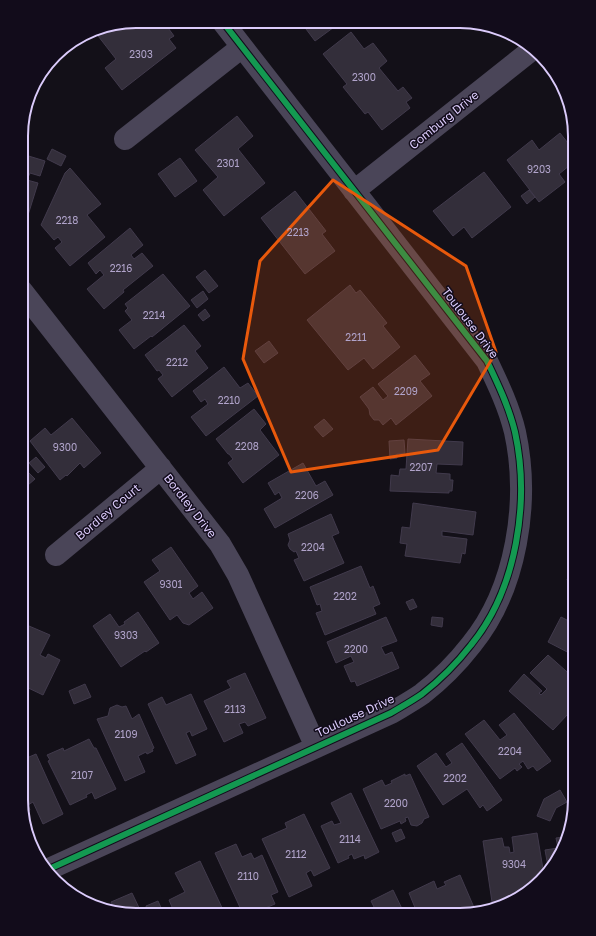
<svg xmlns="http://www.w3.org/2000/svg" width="596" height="936" font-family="'Golos Text',sans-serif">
<rect width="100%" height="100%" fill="#131018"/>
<!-- building -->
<path fill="#332e3a" stroke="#413a4c" d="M136,21H163L174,36L169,39L176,48L122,90L105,68L116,59L95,32L99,28Z
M300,21L341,22L315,41Z
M351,32L364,49L373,43L387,61L379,68L398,91L403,87L412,98L406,102L410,108L382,130L368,112L365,114L343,87L347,84L323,54Z
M237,116L253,136L238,149L265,183L224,216L203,190L218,177L195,150Z
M560,133L575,152V161L559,174L565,182L539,202L507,160L532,140L539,150Z
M52,149L66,156L61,166L47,159Z
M22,154L45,161L40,176L30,173L27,180L38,183L24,228L22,227Z
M180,158L197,181L175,197L158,174Z
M70,168L101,204L87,215L105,237L70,266L55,248L62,242L58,237L54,240L41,225L65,173Z
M484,172L511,207L472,238L464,227L453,236L433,211Z
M529,190L535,197L527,204L521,196Z
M295,191L326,231L322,234L335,251L305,274L261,218Z
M130,228L143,245L131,255L134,259L142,253L153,266L123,290L124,292L104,309L87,289L104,275L100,270L96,274L88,263Z
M205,270L218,286L209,293L196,277Z
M163,274L190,306L152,337L151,336L134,349L119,330L132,320L125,311L128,308L125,304Z
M350,285L356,293L360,290L387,323L383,326L400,347L373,369L364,358L348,370L307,320Z
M203,291L208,299L197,308L191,300Z
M205,309L210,316L203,321L198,315Z
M184,325L201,346L195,351L208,368L172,397L158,379L163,375L159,370L157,371L145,355Z
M269,341L278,353L264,363L255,351Z
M415,355L430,374L420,381L432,396L396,425L391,418L383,425L379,420H374L370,415L369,409L360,397L373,387L383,400L388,396L378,384Z
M224,367L240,388L248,383L258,396L206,436L191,417L208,404L205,399L201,402L193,391Z
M254,409L266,424L260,430L279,455L243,483L228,463L233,459L229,454H228L216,439Z
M72,418L101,453L84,468L80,463L67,476L66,475L60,480L30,441L45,428L51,435Z
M324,419L333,429L323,437L314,427Z
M408,439L463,442L462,465L437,464L436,473L450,474V480H453L452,491H449V493L390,491L391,475L399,476L400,469H406Z
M404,440L405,453L397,454V458L390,459L389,441Z
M36,457L45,467L38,473L29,463Z
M303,463L316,486L325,481L333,495L275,528L264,509L282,498L279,492L275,495L268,483Z
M21,465L35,479L21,491Z
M413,503L476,512L473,535L442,531V536L467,539L465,554L462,553L460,563L405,556L407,544L400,543L402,527L410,528Z
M331,514L339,533L332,536L344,563L304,581L294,560L299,558L296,551L294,552L290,549L288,545L290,540L288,534Z
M171,547L198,586L189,593L193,599L202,592L213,608L189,625L183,623L177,615L170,620L144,582L160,571L152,560Z
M574,558H575V582L567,580Z
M361,566L370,588L373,586L380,604L373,607L376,614L325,635L316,613L322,611L320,604L317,605L310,587Z
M413,599L417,607L410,610L406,602Z
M138,612L159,643L146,652L145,651L121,667L93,626L110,614L119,627L125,624L124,622Z
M386,617L397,641L381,647L385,655L392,652L399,668L357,686L355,681L351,682L344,666L354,662L351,656L336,663L327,642Z
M432,617L443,618L442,627L431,625Z
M561,617L575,624V656L548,642Z
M29,626L50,635L40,655L46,658L48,654L60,660L43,695L22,685L21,687V643Z
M548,655L575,679V713L573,712L570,715L568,714L553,730L509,691L524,674L542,691L539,693L541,695L547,689L530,673Z
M245,673L266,718L248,726L245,722L239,724L243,733L224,742L204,701L231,688L227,681Z
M85,684L91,697L74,704L69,691Z
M191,694L207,729L192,736L190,731L186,733L196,755L176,764L148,704L162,697L166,705Z
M117,705L122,707L126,706L132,719L139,714L154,748L152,749L153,751L147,754L146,752L138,756L145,772L125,781L97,719L108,716L110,708Z
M514,713L551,761L537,771L533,766L528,769L523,761L519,764L522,767L517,771L515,768L500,779L465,734L484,720L500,740L507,735L499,725Z
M89,739L94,748H96L116,789L95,799L92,792L86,795L87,797L70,805L48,761L50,760L47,755L63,748L64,751Z
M462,743L502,800L487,811L483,805L480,808L467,789L443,805L417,766L436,753L446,767L452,763L446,754Z
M36,754L63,814L43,824L33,802L28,805L30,810L24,813L21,800V772L26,770L22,760Z
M405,774V776L410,774L429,817L424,819L422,823L417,826L411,825L408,817L405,818L406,821L401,824L400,821L381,829L363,789L382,780L385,786L392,783L391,781Z
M560,790L567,802L556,808L550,821L537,816L544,799Z
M351,793L379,852L365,859L364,855L354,859L352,854L348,856L349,858L338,863L321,826L332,821L334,825L341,823L331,803Z
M304,814L330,868L314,876L311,870L306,873L312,886L289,897L262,839L287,828L285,823Z
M401,829L405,838L396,842L392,833Z
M537,833L544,875L513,899L492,902L483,841L502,838L504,847H509L510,853L514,852L512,837Z
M564,837L551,870L549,872L545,850L558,848L556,838Z
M236,844L242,857L251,853L254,859L262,855L278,892L271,895L275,904L251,914H243L215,853Z
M200,861L225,914H175L169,900L185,892L175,873Z
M460,875L476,912L460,915H418L409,893L434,881L437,889L446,885L444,882Z
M393,890L405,915H373L377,913L371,901Z
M132,893L142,914L147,911L146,906L158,901L164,914H121L116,912L111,902Z"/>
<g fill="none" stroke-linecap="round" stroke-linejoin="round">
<!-- street -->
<path stroke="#4a4558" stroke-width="22" d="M125,139L242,47
M354,191L533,49
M22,291L220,544L238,575L316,747
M56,555L161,468
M49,869L391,713C401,707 412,701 422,694C440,680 457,663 471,645C517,589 530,501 515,432C509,407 498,384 487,361L222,21"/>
<defs>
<path id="cycleway" d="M49,869L391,713C401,707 412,701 422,694C440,680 457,663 471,645C517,589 530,501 515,432C509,407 498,384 487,361L222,21"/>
</defs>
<!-- cycleway casing -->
<use href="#cycleway" stroke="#120c1b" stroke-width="8"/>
<!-- cycleway -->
<use href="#cycleway" stroke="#139951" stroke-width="6"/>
</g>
<!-- marked area -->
<path fill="#e8590c" fill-opacity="0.2" stroke="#e8590c" stroke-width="3" stroke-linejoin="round" d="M333,180L466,266L496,352L438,450L291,472L243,359L260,261Z"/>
<g text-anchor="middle" stroke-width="3" stroke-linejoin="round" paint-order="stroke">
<!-- number labels -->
<g font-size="10" fill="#b1a4cb">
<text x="141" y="58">2303</text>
<text x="364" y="81">2300</text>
<text x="228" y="167">2301</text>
<text x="539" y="173">9203</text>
<text x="67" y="224">2218</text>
<text x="298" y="236">2213</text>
<text x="121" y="272">2216</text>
<text x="154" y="319">2214</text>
<text x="356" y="341">2211</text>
<text x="177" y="366">2212</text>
<text x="406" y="395">2209</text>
<text x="229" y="404">2210</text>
<text x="247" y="450">2208</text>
<text x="65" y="451">9300</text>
<text x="421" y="471">2207</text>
<text x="307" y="499">2206</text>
<text x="313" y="551">2204</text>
<text x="171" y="588">9301</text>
<text x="345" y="600">2202</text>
<text x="126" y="639">9303</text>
<text x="356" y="653">2200</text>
<text x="235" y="713">2113</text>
<text x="126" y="738">2109</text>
<text x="510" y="755">2204</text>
<text x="82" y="779">2107</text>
<text x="455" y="782">2202</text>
<text x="396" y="807">2200</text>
<text x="350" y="843">2114</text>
<text x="296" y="858">2112</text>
<text x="514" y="868">9304</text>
<text x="248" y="880">2110</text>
</g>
<!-- street labels -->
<g font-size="12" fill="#dbcbfb" stroke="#120c1b">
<text transform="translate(444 120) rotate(-39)" y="4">Comburg Drive</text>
<text transform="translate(470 323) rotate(53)" y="4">Toulouse Drive</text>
<text transform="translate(190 506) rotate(52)" y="4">Bordley Drive</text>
<text transform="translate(108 512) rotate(-40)" y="4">Bordley Court</text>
<text transform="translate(355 716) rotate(-25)" y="4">Toulouse Drive</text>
</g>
</g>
<!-- crop -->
<path d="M0 0H596V936H0ZM136 28H460A108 108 0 0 1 568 136V800A108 108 0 0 1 460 908H136A108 108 0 0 1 28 800V136A108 108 0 0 1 136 28Z" fill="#120c1b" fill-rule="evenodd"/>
<path fill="none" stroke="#dbcbfb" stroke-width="2" d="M136 28H460A108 108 0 0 1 568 136V800A108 108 0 0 1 460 908H136A108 108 0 0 1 28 800V136A108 108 0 0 1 136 28Z"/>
</svg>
